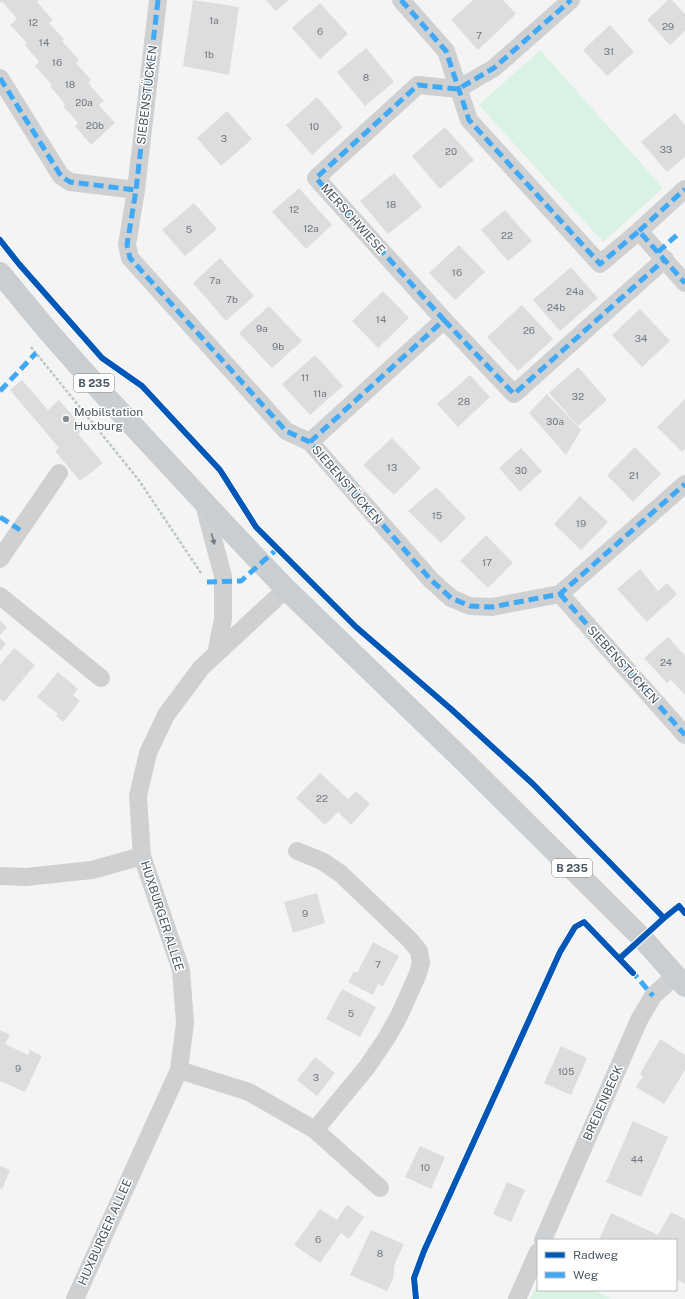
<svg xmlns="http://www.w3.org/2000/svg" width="685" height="1299" font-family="'Public Sans',sans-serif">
<rect width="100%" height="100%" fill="#f4f4f4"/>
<!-- green -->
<path fill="#d9f2e3" d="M540,50L663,188L603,242L479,105Z
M538,1283V1290H594L610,1299H530Z"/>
<!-- building -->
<path fill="#ddddde" d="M0,0H39L37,2L53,20L49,23L64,39L62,41L79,60L76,63L91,80L88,83L104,101L99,105L115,123L91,145L75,126L78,123L63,106L65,104L50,86L52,85L35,66L39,62L25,45L27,43L10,25L17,19L2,1L0,3Z
M193,0L239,7L229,75L183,66Z
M266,0H289L276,11Z
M473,0H503L516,14L478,50L451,20Z
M668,0H672L685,14V31L670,45L647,20Z
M320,3L348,34L320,59L292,28Z
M610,25L634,52L607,76L583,50Z
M366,48L394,82L365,106L337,72Z
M317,97L343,127L312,155L286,125Z
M227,111L252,139L221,166L197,138Z
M675,113L685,125V157L667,172L641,142Z
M445,127L474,160L440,189L412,156Z
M394,173L422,207L388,234L360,201Z
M299,188L332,225L306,249L272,212Z
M194,203L217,229L185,256L162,230Z
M505,210L532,241L508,261L481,230Z
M459,245L485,272L455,300L429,273Z
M220,258L254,296L226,321L193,283Z
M571,267L598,298L560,331L533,300Z
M383,291L409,318L378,348L352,321Z
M522,305L553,339L518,371L487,337Z
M269,306L302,341L272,368L239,333Z
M640,309L670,341L642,367L612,335Z
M315,355L343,386L310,415L282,384Z
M578,367L607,400L578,426L549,393Z
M470,375L490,397L458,427L437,404Z
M22,380L48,410L59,400L84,429L78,434L103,463L80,481L55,451L59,448L10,390Z
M547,394L581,430L566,455L529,413Z
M685,399V449L682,452L657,427Z
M392,438L421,468L394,495L363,465Z
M635,447L661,474L633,502L607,475Z
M521,448L542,471L520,492L499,468Z
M436,487L466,518L441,543L408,511Z
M580,496L608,522L581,550L554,524Z
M486,535L513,563L488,588L460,561Z
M640,569L658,591L667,583L677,594L647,622L617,589Z
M0,621L7,627L0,635Z
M668,637L685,656V695L671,680L679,672L667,683L644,658Z
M0,638L6,644L0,651Z
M14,648L35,665L4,702L0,699V665Z
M58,672L78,689L73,695L80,701L63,722L56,716L58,714L37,697Z
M320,773L348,799L356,791L370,804L351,825L338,812L325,825L296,798Z
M317,893L325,923L293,933L284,902Z
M373,942L399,956L383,986L378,984L373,995L348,982L354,971L357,973Z
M342,989L376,1007L360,1037L326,1019Z
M0,1030L10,1035L5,1044L28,1055L30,1050L42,1056L25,1092L0,1081Z
M660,1039L685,1055V1070L664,1104L636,1087L643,1076L640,1074Z
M561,1046L587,1058L571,1095L544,1083Z
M315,1057L335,1073L317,1096L297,1080Z
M633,1121L668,1137L641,1197L606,1182Z
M420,1146L445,1157L431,1189L405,1177Z
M0,1166L10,1170L2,1189L0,1188Z
M507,1182L525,1190L511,1222L493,1214Z
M347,1205L364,1217L349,1239L341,1233L320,1263L294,1245L320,1209L337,1220Z
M671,1212L685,1219V1284L676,1279V1240H599L611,1213L658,1235Z
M371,1230L404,1244L395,1263L393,1279L387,1291L350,1275Z"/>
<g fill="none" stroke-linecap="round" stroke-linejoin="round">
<!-- path -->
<path stroke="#bcc7c4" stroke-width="2.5" stroke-dasharray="3 2" stroke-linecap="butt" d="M31,347L138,479L201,573"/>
<!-- minor -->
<path stroke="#ced0d2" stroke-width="18" d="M158,0L136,190L127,245L130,258L286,431L310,442L431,580L451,598L470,606L492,607L560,594L685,484
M401,0L446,51L469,120L600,264L639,231L685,283
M0,78L61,176L70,182L136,190
M639,231L685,189
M444,320L514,394L665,259
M310,442L444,320L316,178L418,85L458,89L494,68L571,0
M203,501L223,576V619L216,654
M0,559L59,473
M560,594L685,735
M0,596L101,678
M297,851L322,861L341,874L409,939L419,951L421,963L417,976L399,1016L386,1039L367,1067L315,1130
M0,876L26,877L92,870L142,856
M179,1070L249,1092L315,1130L380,1188
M543,1240L639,1020L653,996L676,975
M75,1299L179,1070L185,1023L181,970L142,856L138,796L148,753L166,715L201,668L286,589
M517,1299L538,1252"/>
<!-- primary -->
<path stroke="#caced1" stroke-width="22" d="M0,273L48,331L109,400L228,528L286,589L467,764L642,938L685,986"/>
<!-- quiet -->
<path stroke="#3fa9f5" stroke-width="5" stroke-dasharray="10 5" stroke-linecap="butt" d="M158,0L136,190L127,245L130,258L286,431L310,442L431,580L451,598L470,606L492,607L560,594L685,484
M401,0L446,51L469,120L600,264L639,231L685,283
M0,78L61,176L70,182L136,190
M639,231L685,189
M658,252L678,234
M444,320L514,394L665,259
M0,391L36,353
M310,442L444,320L316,178L418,85L458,89L494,68L571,0
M0,517L20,530
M207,582L241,581L277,549
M560,594L685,735
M631,970L653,996"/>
<defs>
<path id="cycleway" d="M0,240L19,264L102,358L142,386L220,470L256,527L356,627L451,709L533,784L664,918
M620,958L664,918L679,906L685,913
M416,1299L414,1278L424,1251L560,952L575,927L584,922L633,973"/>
</defs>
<!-- cycleway casing -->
<use href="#cycleway" stroke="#fff" stroke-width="8"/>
<!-- cycleway -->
<use href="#cycleway" stroke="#0057b8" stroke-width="6"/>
</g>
<!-- one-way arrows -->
<defs><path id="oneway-solid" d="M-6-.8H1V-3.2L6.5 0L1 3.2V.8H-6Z"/></defs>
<use fill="#727b83" href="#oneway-solid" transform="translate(213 539) rotate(75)"/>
<!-- markers -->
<circle fill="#868d94" stroke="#fff" stroke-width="1.5" cx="66" cy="419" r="4"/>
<g text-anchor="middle" stroke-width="3" stroke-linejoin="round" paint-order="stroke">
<!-- number labels -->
<g font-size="10" fill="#707881">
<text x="214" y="24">1a</text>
<text x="33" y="26">12</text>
<text x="668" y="30">29</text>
<text x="320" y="35">6</text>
<text x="479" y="39">7</text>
<text x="44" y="46">14</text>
<text x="609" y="55">31</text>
<text x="209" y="58">1b</text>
<text x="57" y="66">16</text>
<text x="366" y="81">8</text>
<text x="70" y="88">18</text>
<text x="84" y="106">20a</text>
<text x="95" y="129">20b</text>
<text x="314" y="130">10</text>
<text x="224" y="142">3</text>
<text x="666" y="153">33</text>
<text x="451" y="155">20</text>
<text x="391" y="208">18</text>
<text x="294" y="213">12</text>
<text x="311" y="232">12a</text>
<text x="189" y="233">5</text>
<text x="507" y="239">22</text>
<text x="457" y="276">16</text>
<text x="215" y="284">7a</text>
<text x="575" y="295">24a</text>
<text x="232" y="303">7b</text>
<text x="556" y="311">24b</text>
<text x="381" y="323">14</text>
<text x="262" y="332">9a</text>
<text x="529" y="334">26</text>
<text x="641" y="342">34</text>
<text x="278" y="350">9b</text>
<text x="305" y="381">11</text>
<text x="320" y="397">11a</text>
<text x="578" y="400">32</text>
<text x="464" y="405">28</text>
<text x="555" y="425">30a</text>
<text x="392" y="471">13</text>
<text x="521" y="474">30</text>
<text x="634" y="479">21</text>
<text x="437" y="519">15</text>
<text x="581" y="527">19</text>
<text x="487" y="566">17</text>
<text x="666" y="666">24</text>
<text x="322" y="802">22</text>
<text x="305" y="917">9</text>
<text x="378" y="968">7</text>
<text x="351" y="1017">5</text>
<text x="18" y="1072">9</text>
<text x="566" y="1075">105</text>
<text x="316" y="1081">3</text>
<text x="637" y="1163">44</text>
<text x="425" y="1171">10</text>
<text x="318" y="1243">6</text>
<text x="380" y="1257">8</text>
</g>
<!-- shield labels -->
<g fill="#fff" stroke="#808990" stroke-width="1">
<rect x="74" y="374" width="40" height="18" rx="3"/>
<rect x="552" y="859" width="40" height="18" rx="3"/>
</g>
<g font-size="11" font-weight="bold" fill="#4a5661">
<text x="94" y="387">B 235</text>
<text x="572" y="872">B 235</text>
</g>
<!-- street labels -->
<g font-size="12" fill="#4a5661" stroke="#fff">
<text transform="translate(147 95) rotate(-83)" y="4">SIEBENSTÜCKEN</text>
<text transform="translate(353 219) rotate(48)" y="4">MERSCHWIESE</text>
<text transform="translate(347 485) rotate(49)" y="4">SIEBENSTÜCKEN</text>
<text transform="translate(623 665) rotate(48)" y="4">SIEBENSTÜCKEN</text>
<text transform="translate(162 916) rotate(72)" y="4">HUXBURGER ALLEE</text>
<text transform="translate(603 1103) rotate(-66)" y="4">BREDENBECK</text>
<text transform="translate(105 1232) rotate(-66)" y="4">HUXBURGER ALLEE</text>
</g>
<!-- poi labels -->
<g font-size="12" fill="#4a5661" stroke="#fff" text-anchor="start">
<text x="74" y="416">Mobilstation<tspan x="74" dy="14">Huxburg</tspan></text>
</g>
</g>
<!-- legend -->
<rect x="537" y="1239" width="140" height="52" fill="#ffffff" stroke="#b7bbc0"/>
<rect x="545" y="1252" width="20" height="6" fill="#0057b8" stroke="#b7bbc0"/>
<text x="573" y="1259" font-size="12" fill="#4a5661">Radweg</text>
<rect x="545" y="1272" width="20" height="6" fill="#3fa9f5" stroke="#b7bbc0"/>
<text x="573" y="1279" font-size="12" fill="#4a5661">Weg</text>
</svg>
